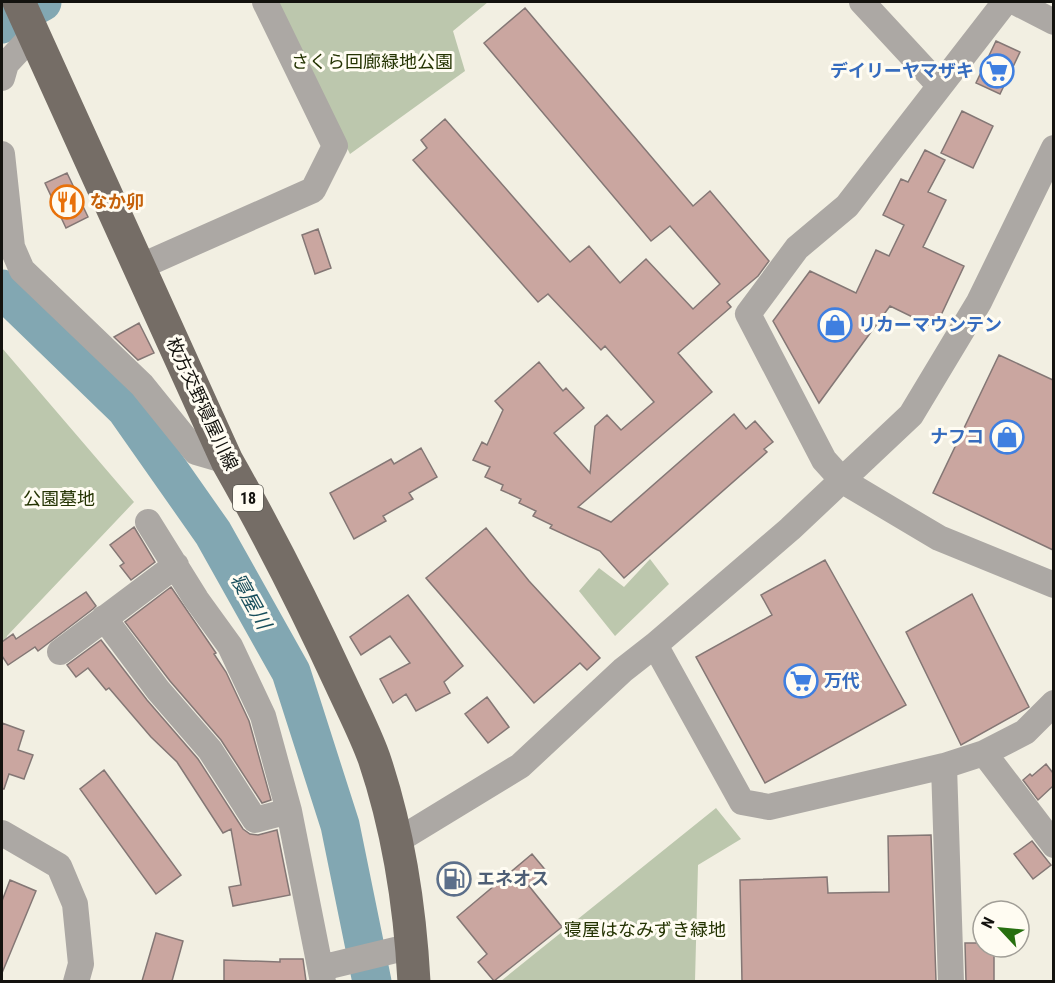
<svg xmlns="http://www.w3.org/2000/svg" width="1055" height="983" font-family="'Roboto Condensed','Noto Sans JP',sans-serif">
<rect width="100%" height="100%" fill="#f2efe2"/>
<!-- green -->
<path fill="#bcc7ad" d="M275,2H488L453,31L465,71L350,154Z
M2,348L134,502L7,636L2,659Z
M650,559L669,584L615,636L579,591L599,568L624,587Z
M716,808L741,839L698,865L695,981H501Z"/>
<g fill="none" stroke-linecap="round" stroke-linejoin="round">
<!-- river -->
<path stroke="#82a7b2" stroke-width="39" d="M2,24L42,2
M2,289L126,409L213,533L291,672L340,825L372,982"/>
</g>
<!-- building -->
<path fill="#caa6a0" stroke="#847775" stroke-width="1.5" d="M525,8L693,206L710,191L769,261L758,276L727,302L731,307L678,353L712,392L578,507L611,522L734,414L746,429L755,421L773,442L764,449L767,452L624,578L600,551L550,528L552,525L533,516L536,511L519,503L521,499L501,490L503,485L485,477L490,467L473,460L482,442L487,445L503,410L495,401L539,362L563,391L566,388L584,408L554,433L590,473L595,426L607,415L621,430L654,402L605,346L601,350L548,294L538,302L413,160L427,148L421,140L445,119L570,262L589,246L620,283L646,259L693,309L720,284L670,226L651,241L484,43Z
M996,41L1020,52L1000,94L976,83Z
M962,111L993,126L973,168L941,153Z
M925,150L945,160L928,192L946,200L923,247L964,266L935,328L890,306L819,403L773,321L810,271L856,293L876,250L889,256L904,225L883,215L901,179L908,182Z
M67,173L88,217L66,228L45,183Z
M318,229L331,268L315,274L302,235Z
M139,323L154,353L138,360L114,337Z
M999,355L1053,380V550L933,493Z
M421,448L437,477L409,493L413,499L383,516L386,521L354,539L330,493L391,459L394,464Z
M134,527L155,562L131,580L120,566L124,563L110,545Z
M486,528L529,581L600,658L587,670L580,663L534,703L426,578Z
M825,560L906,705L765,783L696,657L772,615L761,595Z
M171,587L216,653L214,654L226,672L249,721L271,800L262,803L221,740L170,681L125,622Z
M86,592L96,606L93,609L38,651L35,647L8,665L2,656V642L13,634L16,639Z
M972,594L1029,707L961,745L906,632Z
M408,595L463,666L444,682L450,693L416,711L406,694L393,703L380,679L410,663L390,636L361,655L350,637Z
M101,640L147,700L198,759L243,829L250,834L258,835L277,830L290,895L233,906L229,887L241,885L231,829L223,833L177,762L151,737L109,688L106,690L88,668L76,677L67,665Z
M487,697L509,727L488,743L465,714Z
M2,723L24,731L18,750L33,755L24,779L9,774L4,789H2Z
M1046,764L1053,773V786L1038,800L1023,780L1030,774L1032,776Z
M104,770L181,875L156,894L80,789Z
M931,835L936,981H742L740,880L827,877L828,893L889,892L888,836Z
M1032,841L1051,865L1033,879L1014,854Z
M532,854L547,872L529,886L562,927L494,981L478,962L487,954L457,917Z
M10,880L36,891L2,973V901Z
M156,933L183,941L172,981H142Z
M965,943H983V947H994V981H966Z
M280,959H303L306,981H224V960L280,962Z"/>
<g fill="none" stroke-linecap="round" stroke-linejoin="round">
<!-- minor -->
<path stroke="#aca8a4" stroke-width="26" d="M862,2L939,85
M1005,2L847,206L797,248L748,314L824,460L843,481L939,538L1054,585
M1015,2L1054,22
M2,78L6,64L34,34
M2,154L12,247L22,270L142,385L196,452L227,461
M137,268L313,190L335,146L265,2
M148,522L196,599L230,646L263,716L289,811L323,982
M104,618L158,690L210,750L255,820L289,811
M655,645L742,802L769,807L944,766L984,753L1025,732L1054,703
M60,652L176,565
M984,753L1054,845
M944,766L951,982
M2,833L59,866L75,904L81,964L76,982
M397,841L520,766L623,670L655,645L790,529L911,415L979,302L1054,148
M321,968L412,946"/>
<!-- major -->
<path stroke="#756d66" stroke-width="33" d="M19,2L227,461C268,533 306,608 341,684C352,708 365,733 374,758C398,829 410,907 414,982"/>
</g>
<!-- icons -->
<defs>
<symbol id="supermarket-ring" viewBox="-11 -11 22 22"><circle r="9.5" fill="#fffcf2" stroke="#3f7fe0" stroke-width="1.5"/><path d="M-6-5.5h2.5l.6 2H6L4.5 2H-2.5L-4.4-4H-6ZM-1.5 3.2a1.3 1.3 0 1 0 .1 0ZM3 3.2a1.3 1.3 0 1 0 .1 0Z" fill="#3f7fe0"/></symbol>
<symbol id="restaurant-ring" viewBox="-11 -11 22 22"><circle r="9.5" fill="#fffcf2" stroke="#e8710a" stroke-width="1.5"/><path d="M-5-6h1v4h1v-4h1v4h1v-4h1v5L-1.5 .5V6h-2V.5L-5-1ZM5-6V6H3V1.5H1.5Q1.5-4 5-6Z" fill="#e8710a"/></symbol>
<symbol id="shop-ring" viewBox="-11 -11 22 22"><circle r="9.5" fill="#fffcf2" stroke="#3f7fe0" stroke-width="1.5"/><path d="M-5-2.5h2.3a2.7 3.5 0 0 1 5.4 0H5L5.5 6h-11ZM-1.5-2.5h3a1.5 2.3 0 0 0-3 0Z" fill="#3f7fe0"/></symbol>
<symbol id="fuel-ring" viewBox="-11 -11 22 22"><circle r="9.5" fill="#fffcf2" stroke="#5c6f8a" stroke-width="1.5"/><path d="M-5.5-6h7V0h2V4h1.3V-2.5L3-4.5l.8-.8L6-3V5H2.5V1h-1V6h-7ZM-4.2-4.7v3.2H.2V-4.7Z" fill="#5c6f8a"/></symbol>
</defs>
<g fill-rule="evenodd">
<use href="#supermarket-ring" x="978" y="52" width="38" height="38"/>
<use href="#restaurant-ring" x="48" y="183" width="38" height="38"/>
<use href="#shop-ring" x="816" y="306" width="38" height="38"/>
<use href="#shop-ring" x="988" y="418" width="38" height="38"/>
<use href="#supermarket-ring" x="782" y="662" width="38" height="38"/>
<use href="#fuel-ring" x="435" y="860" width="38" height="38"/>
</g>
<g text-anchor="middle" stroke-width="6" stroke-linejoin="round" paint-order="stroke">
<!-- shield labels -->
<rect fill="#fffcf2" stroke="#5a5852" stroke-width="1.5" x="233" y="485" width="30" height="26" rx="4.5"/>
<g font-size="16" font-weight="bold" fill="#13120e">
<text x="248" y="504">18</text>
</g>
<!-- park labels -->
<g font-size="18" fill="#243302" stroke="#fffcf2">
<text x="372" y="68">さくら回廊緑地公園</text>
<text x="59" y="505">公園墓地</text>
<text x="645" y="936">寝屋はなみずき緑地</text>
</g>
<!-- shop labels -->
<g font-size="18" font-weight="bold" fill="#366cbe" stroke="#fffcf2" text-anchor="end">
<text x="974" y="77">デイリーヤマザキ</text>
<text x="858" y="331" text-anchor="start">リカーマウンテン</text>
<text x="984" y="443">ナフコ</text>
<text x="824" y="687" text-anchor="start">万代</text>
</g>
<!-- food labels -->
<g font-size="18" font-weight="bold" fill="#c56008" stroke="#fffcf2" text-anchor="start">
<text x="90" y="208">なか卯</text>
</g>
<!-- street labels -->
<g font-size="18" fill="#13120e" stroke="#fffcf2">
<text transform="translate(202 404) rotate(65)" y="6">枚方交野寝屋川線</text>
</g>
<!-- service labels -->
<g font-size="18" font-weight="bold" fill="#4e5e75" stroke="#fffcf2" text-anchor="start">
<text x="477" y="885">エネオス</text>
</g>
<!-- water labels -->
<g font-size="20" font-style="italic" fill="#194f5c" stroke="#fffcf2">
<text transform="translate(251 601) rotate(61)" y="7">寝屋川</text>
</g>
</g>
<!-- border -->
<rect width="1055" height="983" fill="none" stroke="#13120e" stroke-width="6"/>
<!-- north arrow -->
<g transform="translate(1001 929) rotate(296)"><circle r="28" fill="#fffcf2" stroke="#a19e97" stroke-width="1.5"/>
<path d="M0-4.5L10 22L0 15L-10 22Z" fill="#276f0f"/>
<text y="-9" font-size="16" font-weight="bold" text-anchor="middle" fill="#13120e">N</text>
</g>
</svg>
